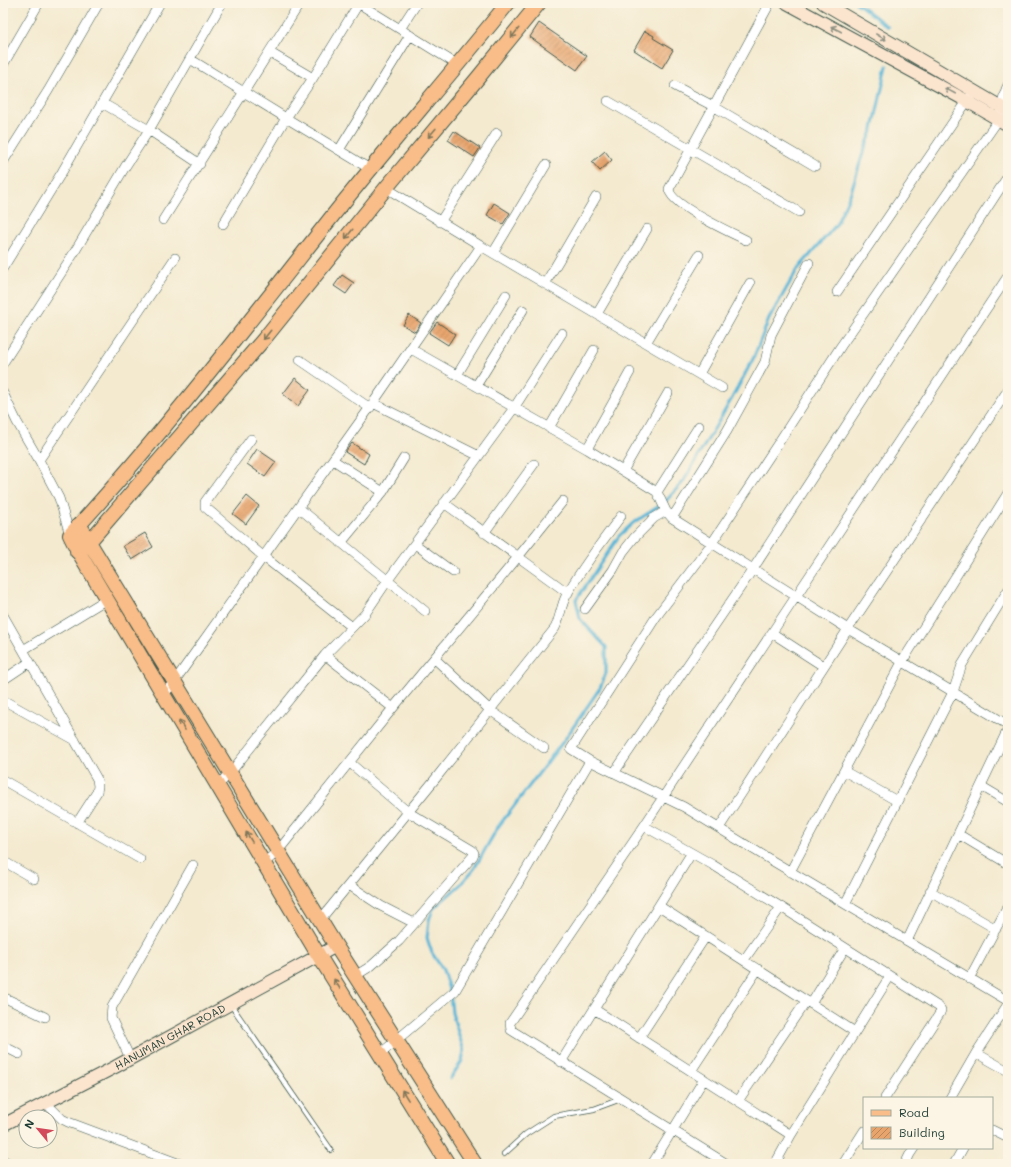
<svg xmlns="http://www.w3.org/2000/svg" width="1011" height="1167" font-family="Mali,sans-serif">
<defs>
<pattern id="building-hatch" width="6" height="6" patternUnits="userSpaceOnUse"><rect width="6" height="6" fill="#e8a46d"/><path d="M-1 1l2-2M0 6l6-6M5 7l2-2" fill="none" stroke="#bb875a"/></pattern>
</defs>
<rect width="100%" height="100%" fill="#fcf5e5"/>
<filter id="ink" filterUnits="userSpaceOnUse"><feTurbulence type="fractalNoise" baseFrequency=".025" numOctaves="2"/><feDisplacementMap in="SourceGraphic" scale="8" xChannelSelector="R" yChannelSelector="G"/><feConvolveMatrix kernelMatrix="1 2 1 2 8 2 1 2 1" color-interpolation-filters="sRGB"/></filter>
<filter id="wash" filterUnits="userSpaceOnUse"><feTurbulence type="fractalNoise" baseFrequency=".012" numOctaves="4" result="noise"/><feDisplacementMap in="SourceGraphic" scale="16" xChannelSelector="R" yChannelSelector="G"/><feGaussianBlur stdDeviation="0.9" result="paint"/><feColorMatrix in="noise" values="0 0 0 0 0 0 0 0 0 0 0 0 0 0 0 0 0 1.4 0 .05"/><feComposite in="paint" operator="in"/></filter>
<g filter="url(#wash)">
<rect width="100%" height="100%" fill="#f4ead0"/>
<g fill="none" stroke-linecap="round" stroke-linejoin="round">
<!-- stream -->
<path stroke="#59b5d7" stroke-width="3" d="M856,3L861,6L888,27
M450,1079L462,1061L464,1051L452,1013L450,993L443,970L432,953L427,938L429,920L433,909L460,885L474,869L498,827L565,739L600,688L606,673V647L580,619L576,600L619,536L633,523L664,503L683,482L731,400L753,359L769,319L797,270L836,225L851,192L863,153L873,129L887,66"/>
</g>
<g id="blocks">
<!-- building -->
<path fill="url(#building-hatch)" d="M539,23L587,56L577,70L530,37Z
M645,31L654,36L653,38L673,50L662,68L634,50Z
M454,131L480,148L474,157L448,140Z
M605,151L612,160L600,171L592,162Z
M494,203L510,213L503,224L487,215Z
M342,275L354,283L346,294L334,286Z
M409,315L421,323L415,332L403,325Z
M437,322L455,334L448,345L429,333Z
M295,378L310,390L298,406L283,394Z
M352,443L369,454L364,464L345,452Z
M257,449L276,462L265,477L247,464Z
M247,496L259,506L246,524L233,514Z
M145,533L153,547L132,560L123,546Z"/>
</g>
</g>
<g filter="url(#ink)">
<use href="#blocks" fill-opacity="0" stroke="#3f574b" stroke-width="1"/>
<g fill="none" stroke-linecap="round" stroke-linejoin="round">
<defs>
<path id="lane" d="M231,1005L331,1150
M504,1154L526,1134L554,1116L594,1109L621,1099"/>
<path id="street" d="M358,3L458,65
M359,3L313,78L286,118L370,169
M400,29L417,3
M269,52L313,78
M190,59L286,118L223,224
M3,65L39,3
M1008,85C1002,96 1002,108 999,119L841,346L777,445L712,543L656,617L571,749L590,761L684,807L766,857L1008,1001
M675,86L713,106L815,166
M608,101L799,212
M102,103L149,130L200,164
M339,150L410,35
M3,162L48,91L99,3
M163,220L300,3
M440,222L497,133
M746,240C730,232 670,205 669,189L770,3
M481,246L722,388
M493,253L546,165
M3,268L62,172L160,3
M545,284L596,197
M837,292L970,97
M597,314L647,229
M646,343L699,255
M411,349L587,449L657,492L666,511L672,518L848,629L1008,725
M300,360L370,408
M3,363L74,253L125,167L149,130L222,3
M699,374L750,283
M457,375L506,295
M476,386L523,310
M3,393L17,422L39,460L59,498L70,535
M373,403L479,456
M549,428L594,350
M251,439L205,502V507L264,557L352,627
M587,449L630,372
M39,460L175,258
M333,460L383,492
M623,471L668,393
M657,492L699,426
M444,503L568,593
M299,508L425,611
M672,518L727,431L765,362L771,335L809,263
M484,533L534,464
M341,543L383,492L404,458
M415,544L453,572
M585,609L613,570L623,552L634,538L654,518L666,511
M3,615L97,779L98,786L97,792L77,823
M772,633L823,666
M23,650L107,599
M325,655L393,708
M435,659L490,710L544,748
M3,680L30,662
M164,694L174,682L373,403L481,246L386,188
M3,700L75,740
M350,763L408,812L472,850L474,853L473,856L399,941L371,966L355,976
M844,771L897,801
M614,773L753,569L1008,176
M3,780L140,859
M218,785L230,773L325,655L365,614L388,580L514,408L562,333
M981,786L1008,802
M644,826L713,865L781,907L939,1007L941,1010L940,1013L885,1098
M719,828L848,629L1008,390
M958,834L1008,864
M3,861L34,879
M264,863L278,851L393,708L518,557L563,501
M790,872L902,662L1008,493
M349,885L381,906L414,923
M930,891L996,929
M845,904L953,692L962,665L1008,590
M659,906L855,1032
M320,920L436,778L555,628C560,618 561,606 566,596C582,567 602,542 621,516
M907,941L1008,729
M744,960L781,907
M969,979L1008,906
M3,997L45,1017
M811,1004L845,948
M594,1009L791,1135L890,976
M639,1038L706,936
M3,1046L19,1054
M976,1053L1008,1071
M380,1054L455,991L590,761
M130,1058L111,1018L112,1007L193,865
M561,1062L691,854
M691,1071L758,969
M950,1098L976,1053L1008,1004
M738,1101L806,1001
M46,1103L62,1119L68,1122L180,1164
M992,1130L1008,1138
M3,1160L10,1164
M652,1164L704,1079
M727,1164L511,1030L510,1023L644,826L1008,276
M775,1164L791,1135
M843,1164L864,1131
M905,1164L910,1154L914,1148
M954,1164L963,1148"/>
<g id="secondary">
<path d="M787,3L967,101L1008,125"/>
<path d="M823,3L1008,111"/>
<path id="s1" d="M3,1125L115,1067L336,946"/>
</g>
<path id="primary" d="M448,1164L319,956L78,551L70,535C164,433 248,323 334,214C391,143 451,74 508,3
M475,1164L336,946L89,542L264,339L386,188L477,79L539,3"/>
<path id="highway" d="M78,551L89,542L79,526"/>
</defs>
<!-- lane casing -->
<use href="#lane" stroke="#3f574b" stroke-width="6"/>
<!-- street casing -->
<use href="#street" stroke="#3f574b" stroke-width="10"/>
<!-- secondary casing -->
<use href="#secondary" stroke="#3f574b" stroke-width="14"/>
<!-- primary casing -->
<use href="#primary" stroke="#3f574b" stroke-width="16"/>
<!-- highway casing -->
<use href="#highway" stroke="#3f574b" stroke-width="18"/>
<!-- lane -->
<use href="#lane" stroke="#fff" stroke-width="4.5"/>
<!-- street -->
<use href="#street" stroke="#fff" stroke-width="9"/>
<!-- secondary -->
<use href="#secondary" stroke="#fce5cf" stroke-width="12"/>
<!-- primary -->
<use href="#primary" stroke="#f8bd88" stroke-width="14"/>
<!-- highway -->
<use href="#highway" stroke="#f8bd88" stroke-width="16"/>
</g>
<!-- one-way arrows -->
<defs><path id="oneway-shaft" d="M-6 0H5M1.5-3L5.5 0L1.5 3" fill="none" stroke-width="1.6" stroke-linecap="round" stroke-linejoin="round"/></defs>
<g stroke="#8e9182">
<use href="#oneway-shaft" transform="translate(836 29) rotate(-152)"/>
<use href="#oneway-shaft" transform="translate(881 37) rotate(30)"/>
<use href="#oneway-shaft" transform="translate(950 91) rotate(-152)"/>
</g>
<g stroke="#81775a">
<use href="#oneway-shaft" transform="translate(515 33) rotate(129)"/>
<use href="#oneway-shaft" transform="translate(432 133) rotate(130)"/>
<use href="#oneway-shaft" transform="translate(349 234) rotate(129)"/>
<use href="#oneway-shaft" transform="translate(267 335) rotate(129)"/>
<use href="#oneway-shaft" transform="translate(182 725) rotate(-121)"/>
<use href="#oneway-shaft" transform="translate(249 837) rotate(-121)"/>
<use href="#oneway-shaft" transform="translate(337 984) rotate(-122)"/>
<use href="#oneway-shaft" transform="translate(405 1095) rotate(-122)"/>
</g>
</g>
<g text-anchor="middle" stroke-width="3" stroke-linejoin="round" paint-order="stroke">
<!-- street labels -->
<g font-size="11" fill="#1f3d34" stroke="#fcf5e5">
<text dy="4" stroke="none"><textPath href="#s1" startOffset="189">HANUMAN GHAR ROAD</textPath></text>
</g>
</g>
<!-- margin -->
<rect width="1011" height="1167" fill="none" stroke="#fcf5e5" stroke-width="16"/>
<!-- legend -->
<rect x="863" y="1097" width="130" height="52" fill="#fcf5e5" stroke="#a4ab9e"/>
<rect x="871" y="1110" width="20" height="6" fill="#f8bd88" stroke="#a4ab9e"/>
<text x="899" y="1117" font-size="12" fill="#1f3d34">Road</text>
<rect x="871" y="1127" width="20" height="12" fill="url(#building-hatch)" stroke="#a4ab9e"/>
<text x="899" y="1137" font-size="12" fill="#1f3d34">Building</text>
<!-- north arrow -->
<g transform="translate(38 1129) rotate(299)"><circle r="19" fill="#fcf5e5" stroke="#a4ab9e"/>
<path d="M0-3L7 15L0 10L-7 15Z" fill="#d1495b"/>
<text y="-6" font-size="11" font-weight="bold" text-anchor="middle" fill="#1f3d34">N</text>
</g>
</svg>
